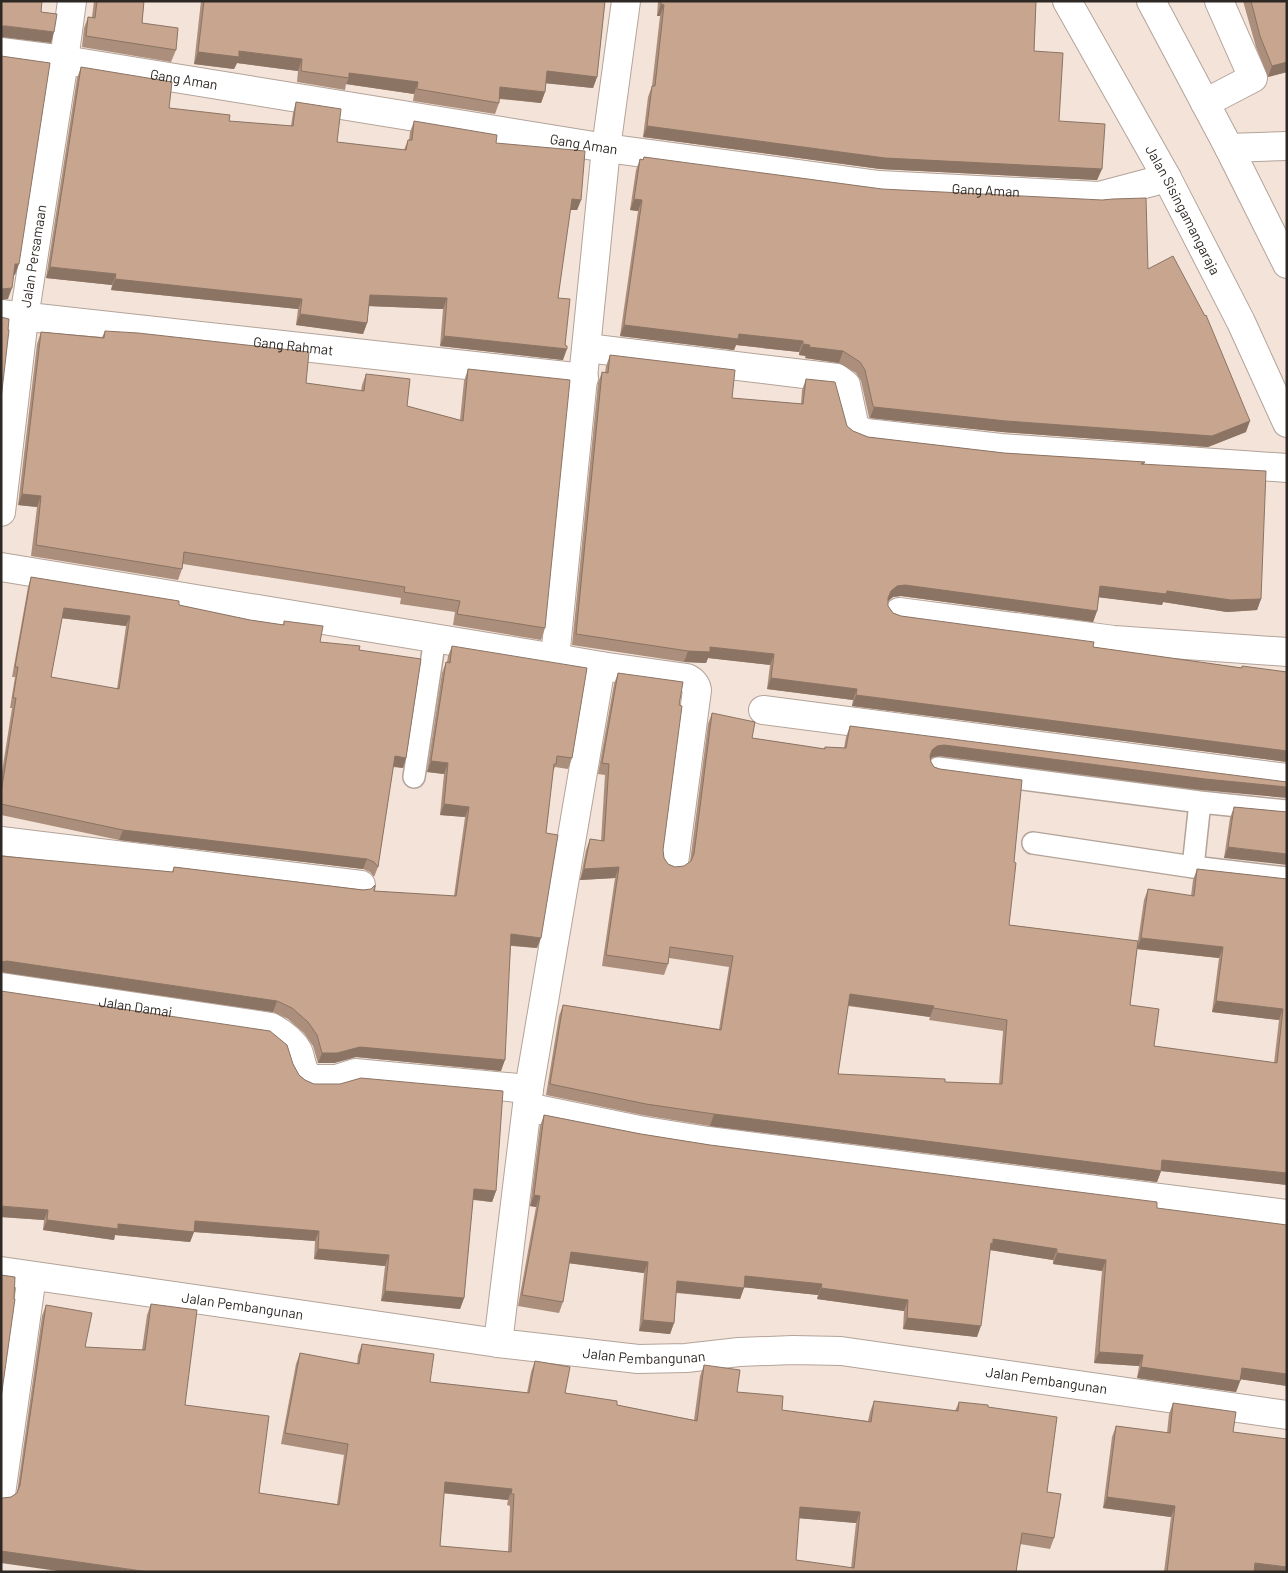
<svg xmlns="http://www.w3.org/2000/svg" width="1288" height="1573" font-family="Barlow,sans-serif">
<rect width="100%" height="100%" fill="#f4e3d8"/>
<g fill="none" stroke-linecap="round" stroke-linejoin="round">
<defs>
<path id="lane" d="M938,768L1200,802L1287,811
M414,777L435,638
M1033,843L1193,867L1287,878
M1193,867L1200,802"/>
<g id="street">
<path id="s1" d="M1,52L64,60L606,148L879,185L1099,196L1167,178"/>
<path d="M1205,103L1253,78L1219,1"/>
<path d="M1229,148L1287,146"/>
<path id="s2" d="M1,314L584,378"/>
<path d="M587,348L837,378L846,385L855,428L866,433L1001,448L1287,468"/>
<path id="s3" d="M1,512L24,318L64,60L72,1"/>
<path d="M1,567L555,658"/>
<path d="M899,612L1114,640L1287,652"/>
<path d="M601,666L687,678C693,681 696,684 697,690L674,863"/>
<path d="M763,710L1287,778"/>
<path d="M1,841L361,885"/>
<path id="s4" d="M1,987L271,1027C282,1033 292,1040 298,1051C302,1061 301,1072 311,1079H336L355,1073L529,1089"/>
<path d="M527,1107L639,1130L708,1141L1287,1214"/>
<path id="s5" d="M1,1271L498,1343L638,1359L686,1358L739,1352L793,1350L841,1351L1287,1415"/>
<path d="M498,1343L529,1089L601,666L555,658L606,148L626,1"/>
<path d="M1,1494L32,1276"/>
</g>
<g id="primary">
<path id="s6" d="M1067,1L1167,178L1241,322L1287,423"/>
<path d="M1151,1L1229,148L1287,264"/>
</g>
</defs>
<!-- lane casing -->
<use href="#lane" stroke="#b3a399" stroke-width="24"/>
<!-- street casing -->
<use href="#street" stroke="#b3a399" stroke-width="30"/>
<!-- primary casing -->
<use href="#primary" stroke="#b3a399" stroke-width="30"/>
<!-- lane -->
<use href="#lane" stroke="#fff" stroke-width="21"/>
<!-- street -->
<use href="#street" stroke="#fff" stroke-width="28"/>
<!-- primary -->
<use href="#primary" stroke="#fff" stroke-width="28"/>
</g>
<!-- wall -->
<path fill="#ab8e7b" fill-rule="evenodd" d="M94,1H144L142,23L176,50L171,62L82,47L84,28L88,17H92Z
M201,1H605L597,77L593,88L546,83L545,92L541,103L499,99V103L495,114L413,101L414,94L346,84L345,90L297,82L298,71L237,63L234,69L194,64Z
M658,1H1036L1034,51L1059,121L1102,169L1097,180L880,169L643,137L648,97L652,86L660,16H657Z
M1243,1H1287V72L1268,77L1256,47Z
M81,67L169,108L229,121L291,126L293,113L296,102L337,142L404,150L408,140H409L410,132L414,121L496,143L581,200L577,210H570L558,298L563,360L440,346L443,309L369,306L367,323L363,334L296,325L298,309L111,290L112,285L46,278L77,78Z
M644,157L1148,269L1246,432L1208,447L1002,432L870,418L869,417L861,381L856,373L839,363L805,358L806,356L799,355V352L736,345L734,350L620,336L638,211L630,210L636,170L640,159H643Z
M105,331L306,383L361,391L362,385L366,374L407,406L460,420L464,381L468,369L545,628L541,640L453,625L455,612L400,604L401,598L183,564L182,569L178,580L31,556L37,507L18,505L37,344L41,332L102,337Z
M610,355L732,398L801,404L802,390L806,379L847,426L853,431L868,437L1004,453L1145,462L1144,464L1261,599L1257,610L1227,612L1163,602L1162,605L1099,597L1097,611L1093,622L901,596L893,597L888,601V606L893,613L901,616L1093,647L1242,668L1287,672V762L852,706L853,700L767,689L770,665L708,658L706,663L684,662L572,645L598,383L602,372L605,373L606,366Z
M31,577L179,605L250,620L283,625L284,621L320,642L359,650L406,758L403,768L393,767L378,867L374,877L370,872L363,869L119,840L1,815V778L12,708H10L15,677H12L28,587ZM62,618L126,626L117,689L51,677Z
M452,646L572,758L568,769L555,767L553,771L546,833L537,948L511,946L501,1071L356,1057L334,1063H318L313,1046L304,1033L288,1019L273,1012L1,972V856L172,872L174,867L374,891L454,896L465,817L440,815L444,774L427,772L442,673L446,662H447L448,656Z
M618,673L679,705L663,850L664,858L668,864L675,867L684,866L690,862L708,724L712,713L752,738L824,749L825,747L844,748L846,737L850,726L1201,790L940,756L933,757L930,759L931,762L1009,925L1138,941L1144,900L1148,889L1191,896L1193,880L1197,869L1287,879V1185L1161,1171L1157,1182L710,1126L642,1115L546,1095L559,1016L563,1005L719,1029L729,967L669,958L668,964L664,975L602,966L615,878L580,880L586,850L590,839L601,841L605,775L598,774L614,684ZM1137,949L1219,958L1212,1012L1279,1020L1274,1063L1154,1046L1130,1005ZM848,1006L930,1017L929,1020L1003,1031L999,1084L945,1082L838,1074Z
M1234,807L1287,812L1224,858L1230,818Z
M293,1064L299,1075L305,1080L496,1191L492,1202L473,1200L464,1298L460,1309L381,1301L385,1266L314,1259L315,1241L194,1232L190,1242L115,1235L114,1240L43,1230L44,1220L1,1217Z
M544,1115L641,1134L710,1145L1157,1208L1287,1386L1241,1379L1236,1392L1137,1378L1139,1366L1094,1363L1102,1271L1053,1264V1260L990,1250L977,1337L903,1329L904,1311L817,1299L818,1295L744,1287L740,1299L676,1293L674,1323L670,1334L639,1331L644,1273L569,1263L563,1302L559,1313L518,1306L536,1207L530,1206L540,1126Z
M151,1304L185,1405L259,1493L337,1504L344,1455L281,1444L296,1364L300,1353L357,1364L358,1355L362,1344L430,1382L527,1393L531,1372L535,1361L565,1393L617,1405L694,1420L700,1376L704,1365L737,1392L782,1410L868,1421L870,1412L874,1401L955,1411L959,1402L988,1407L1047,1492L1054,1538L1050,1549L1020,1544L1016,1572L1,1563L3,1498L11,1497L17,1493L42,1316L46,1305L85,1347L142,1350L147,1315ZM444,1493L508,1500L507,1505L510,1506L508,1552L440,1546ZM799,1518L856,1523L851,1568L796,1560Z
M1173,1403L1233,1432L1287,1572H1164L1171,1517L1103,1508L1112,1437L1116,1426L1167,1433L1169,1414Z"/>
<!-- shaded-wall -->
<path fill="#8b7464" d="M661,4L664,5L660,16H657Z
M1,26H6L54,32L51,43L1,37Z
M239,51L302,59L298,71L237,63L234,69L194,64L198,52Z
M1287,62V72L1268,77L1272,66Z
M547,71L597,77L593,88L543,83Z
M349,73L418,82L414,94L346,84L349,78Z
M500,87L545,92L541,103L496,98Z
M647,126L1102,169L1097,180L880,169L643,137Z
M572,199L581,200L577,210H568Z
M634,199L642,200L638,211L630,210Z
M15,264H19L15,275L11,274Z
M50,267L116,274L112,285L46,278Z
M115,279L302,299L298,309L111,290Z
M12,288L8,299L1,300V289Z
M370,295L447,298L443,309L367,306Z
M300,314L367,323L363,334L296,325Z
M624,325L739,334L803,341L799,352L736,345L734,350L620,336Z
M444,336L567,349L563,360L440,346Z
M803,344L810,345L806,356L799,355Z
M809,347L843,351L839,363L805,358Z
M874,407L1250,421L1246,432L1208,447L1002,432L870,418Z
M22,494L41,496L37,507L18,505Z
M905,585L1097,611L1093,622L901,596L893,597L887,602L884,610L891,591L897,586Z
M1100,586L1167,591L1261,599L1257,610L1227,612L1163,602L1162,605L1096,597Z
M64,608L130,616L126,626L60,618Z
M710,647L774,654L770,665L708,658L706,663L684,662L688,651Z
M771,678L857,689L853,700L767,689Z
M856,695L1287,751V762L852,706Z
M944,745L1287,787V798L1201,790L940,756L933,757L928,761L932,750L937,746Z
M395,756L406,758L403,768L391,766Z
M431,761L448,763L444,774L427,772Z
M444,804L469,807L465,817L440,815Z
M123,830L367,859L363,869L119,840Z
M1228,847L1287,854V865L1224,858Z
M619,867L615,878L580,880L584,869Z
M511,934L541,938L537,948L507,945Z
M1141,938L1223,947L1219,958L1137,949Z
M7,961L277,1001L273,1012L1,972V962Z
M850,994L934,1006L930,1017L846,1005Z
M1216,1001L1283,1009L1279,1020L1212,1012Z
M360,1047L505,1060L501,1071L356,1057L334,1063H318L322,1053Z
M714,1114L1287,1173V1185L1161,1171L1157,1182L710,1126Z
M474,1189L496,1191L492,1202L470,1199Z
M534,1195L540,1196L536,1207L530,1206Z
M1,1206L48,1210L44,1220L1,1217Z
M47,1220L118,1224L195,1221L319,1231L315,1241L194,1232L190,1242L115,1235L114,1240L43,1230Z
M993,1239L1057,1249L1053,1260L990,1250L989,1255L991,1243Z
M318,1249L389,1255L385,1266L314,1259Z
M571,1252L648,1262L644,1273L567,1263Z
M1057,1253L1106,1260L1102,1271L1053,1264Z
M745,1276L822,1284L818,1295L741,1287Z
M677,1281L744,1288L740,1299L673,1292Z
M821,1288L908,1300L904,1311L817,1299Z
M385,1291L464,1298L460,1309L381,1301Z
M907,1318L981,1326L977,1337L903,1329Z
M643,1320L674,1323L670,1334L639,1331Z
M1099,1352L1143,1355L1139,1366L1094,1363Z
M1141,1367L1240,1381L1236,1392L1137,1378Z
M1242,1368L1287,1374V1386L1238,1379Z
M445,1482L512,1489L508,1500L441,1493Z
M1107,1497L1175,1506L1171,1517L1103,1508Z
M800,1507L860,1512L856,1523L796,1518Z
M1,1551L149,1572H65L1,1563Z
M1255,1563L1287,1567V1572H1252Z"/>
<!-- building -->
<path fill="#c7a58f" stroke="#8b7464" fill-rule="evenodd" d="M1,1H42L41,12L57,14L54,32L6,26H1Z
M97,1H144L142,23L178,28L176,50L86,36L88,17L95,18Z
M204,1H605L597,77L547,71L545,92L500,87L499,103L417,89L418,82L349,73V78L301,71L302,59L239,51V57L198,52Z
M661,1H1036L1034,51L1063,53L1059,121L1105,124L1102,169L885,158L647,126L652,86H655L664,5L661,4Z
M1251,1H1287V62L1272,66L1260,36Z
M1,56L50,63L19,264H15L12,288L1,289Z
M81,67L172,82L169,108L230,115L229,121L293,126L296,102L341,109L337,142L406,150L408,140H412L414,121L497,135L496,143L585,151L581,200L572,199L558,298L570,299L565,345L567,346V349L444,336L447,298L370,295L367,323L300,314L302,299L115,279L116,274L50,267Z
M644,157L882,189L1102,200L1113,199L1146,198L1148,269L1173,256L1205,316L1206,315L1250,421L1212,436L1006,421L874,407L873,406L865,370L860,362L843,351L809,347L810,345L803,344V341L739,334L738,339L624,325L642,200L634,199L640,159L643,160Z
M1,317L9,319L8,330H9L1,399Z
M105,331L138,333L309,352L306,383L364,391L366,374L410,379L407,406L463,421L468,369L570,380L545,628L457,614L460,601L404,592L405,587L184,552L182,569L36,545L41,496L22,494L41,332L104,338Z
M610,355L735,370L732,398L803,404L806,379L835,382L847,426L853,431L868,437L1004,453L1145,462L1141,464L1266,471L1261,599L1231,600L1167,591L1166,594L1100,586L1097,611L905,585L897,586L891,591L888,598V606L893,613L901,616L1094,642L1093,647L1242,668V666L1287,672V751L856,695L857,689L771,678L774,654L710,647V652L688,651L576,634L602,372L608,373Z
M31,577L179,601V605L250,620L284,625V621L323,626L320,642L360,646L359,650L421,659L406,758L395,756L378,867L374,862L367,859L123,830L1,804V793L16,698H13L18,667H15ZM64,608L130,616L119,689L51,677Z
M452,646L587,668L572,758L557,756L556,764H554L546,833L558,835L541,938L511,934L505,1060L360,1047L337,1053H322L317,1035L308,1022L292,1008L277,1001L7,961L1,962V856L173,872L174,867L363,890L371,889L375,885L374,891L456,896L469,807L444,804L448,763L431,761L446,662L450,663Z
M618,673L683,682L679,705L682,706L663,850L664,858L668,864L675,867L684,866L691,861L694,854L712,713L755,722L752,738L825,749V747L846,748L850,726L1287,782V787L1205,779L944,745L937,746L932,750L930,756L931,762L934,767L940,769L1022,780L1014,862L1016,863L1009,925L1138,941L1130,1005L1159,1009L1154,1046L1277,1063L1283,1009L1216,1001L1223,947L1141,938L1148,889L1194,896L1197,869L1287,879V1173L1162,1160L1161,1171L714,1114L646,1104L550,1084L563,1005L721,1030L733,956L670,947L668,964L606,955L619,867L584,869L590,839L604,841L609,764L602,763ZM850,994L934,1006L933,1008L1007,1020L1002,1084L945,1082V1079L838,1074Z
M1234,807L1287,812V854L1228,847Z
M1,991L270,1031L287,1045L293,1064L299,1075L305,1080L314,1084H340L361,1078L503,1091L496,1191L474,1189L464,1298L385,1291L389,1255L318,1249L319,1231L195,1221L194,1232L118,1224V1229L47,1220L48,1210L1,1206Z
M544,1115L641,1134L710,1145L1157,1202V1208L1287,1225V1374L1242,1368L1240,1381L1141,1367L1143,1355L1099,1352L1106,1260L1057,1253V1249L993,1239V1244L991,1243L981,1326L907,1318L908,1300L821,1288L822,1284L745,1276L744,1288L677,1281L674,1323L643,1320L648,1262L571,1252L563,1302L522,1295L540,1196L534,1195Z
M1,1275L15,1277L14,1299H15L1,1398Z
M151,1304L197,1310L185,1405L269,1416L259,1493L339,1505L348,1444L285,1433L300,1353L359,1364L362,1344L434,1354L430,1382L529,1393L535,1361L570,1367L565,1393L617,1401V1405L697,1421L704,1365L740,1370L737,1392L783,1396L782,1410L871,1422L874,1401L958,1411L959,1402L988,1405V1407L1057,1417L1047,1492L1061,1494L1054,1538L1022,1533L1016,1572H149L1,1551V1498H3L11,1497L17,1493L20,1485L46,1305L92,1313L85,1347L145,1350ZM445,1482L512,1489L511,1494H514L511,1552L440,1546ZM800,1507L860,1512L854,1568L796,1560Z
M1173,1403L1236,1412L1233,1432L1287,1439V1567L1255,1563L1254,1572H1167L1175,1506L1107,1497L1116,1426L1170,1433Z"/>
<g text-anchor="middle" stroke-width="4" stroke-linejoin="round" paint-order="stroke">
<!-- street labels -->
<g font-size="14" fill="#2e2824" stroke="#fff1e8">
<text dy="5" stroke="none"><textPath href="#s1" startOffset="185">Gang Aman</textPath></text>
<text dy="5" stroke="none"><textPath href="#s1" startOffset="590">Gang Aman</textPath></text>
<text dy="5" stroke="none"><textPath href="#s1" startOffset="995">Gang Aman</textPath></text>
<text dy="5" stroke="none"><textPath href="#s6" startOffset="239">Jalan Sisingamangaraja</textPath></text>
<text dy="5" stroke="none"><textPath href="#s3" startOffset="258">Jalan Persamaan</textPath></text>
<text dy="5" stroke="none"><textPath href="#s2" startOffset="294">Gang Rahmat</textPath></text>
<text dy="5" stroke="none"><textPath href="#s4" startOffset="136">Jalan Damai</textPath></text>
<text dy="5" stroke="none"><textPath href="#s5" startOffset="244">Jalan Pembangunan</textPath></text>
<text dy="5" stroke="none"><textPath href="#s5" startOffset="649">Jalan Pembangunan</textPath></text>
<text dy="5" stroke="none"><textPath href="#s5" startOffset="1054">Jalan Pembangunan</textPath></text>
</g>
</g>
<!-- border -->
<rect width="1288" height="1573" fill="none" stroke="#2e2824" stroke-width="5"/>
</svg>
